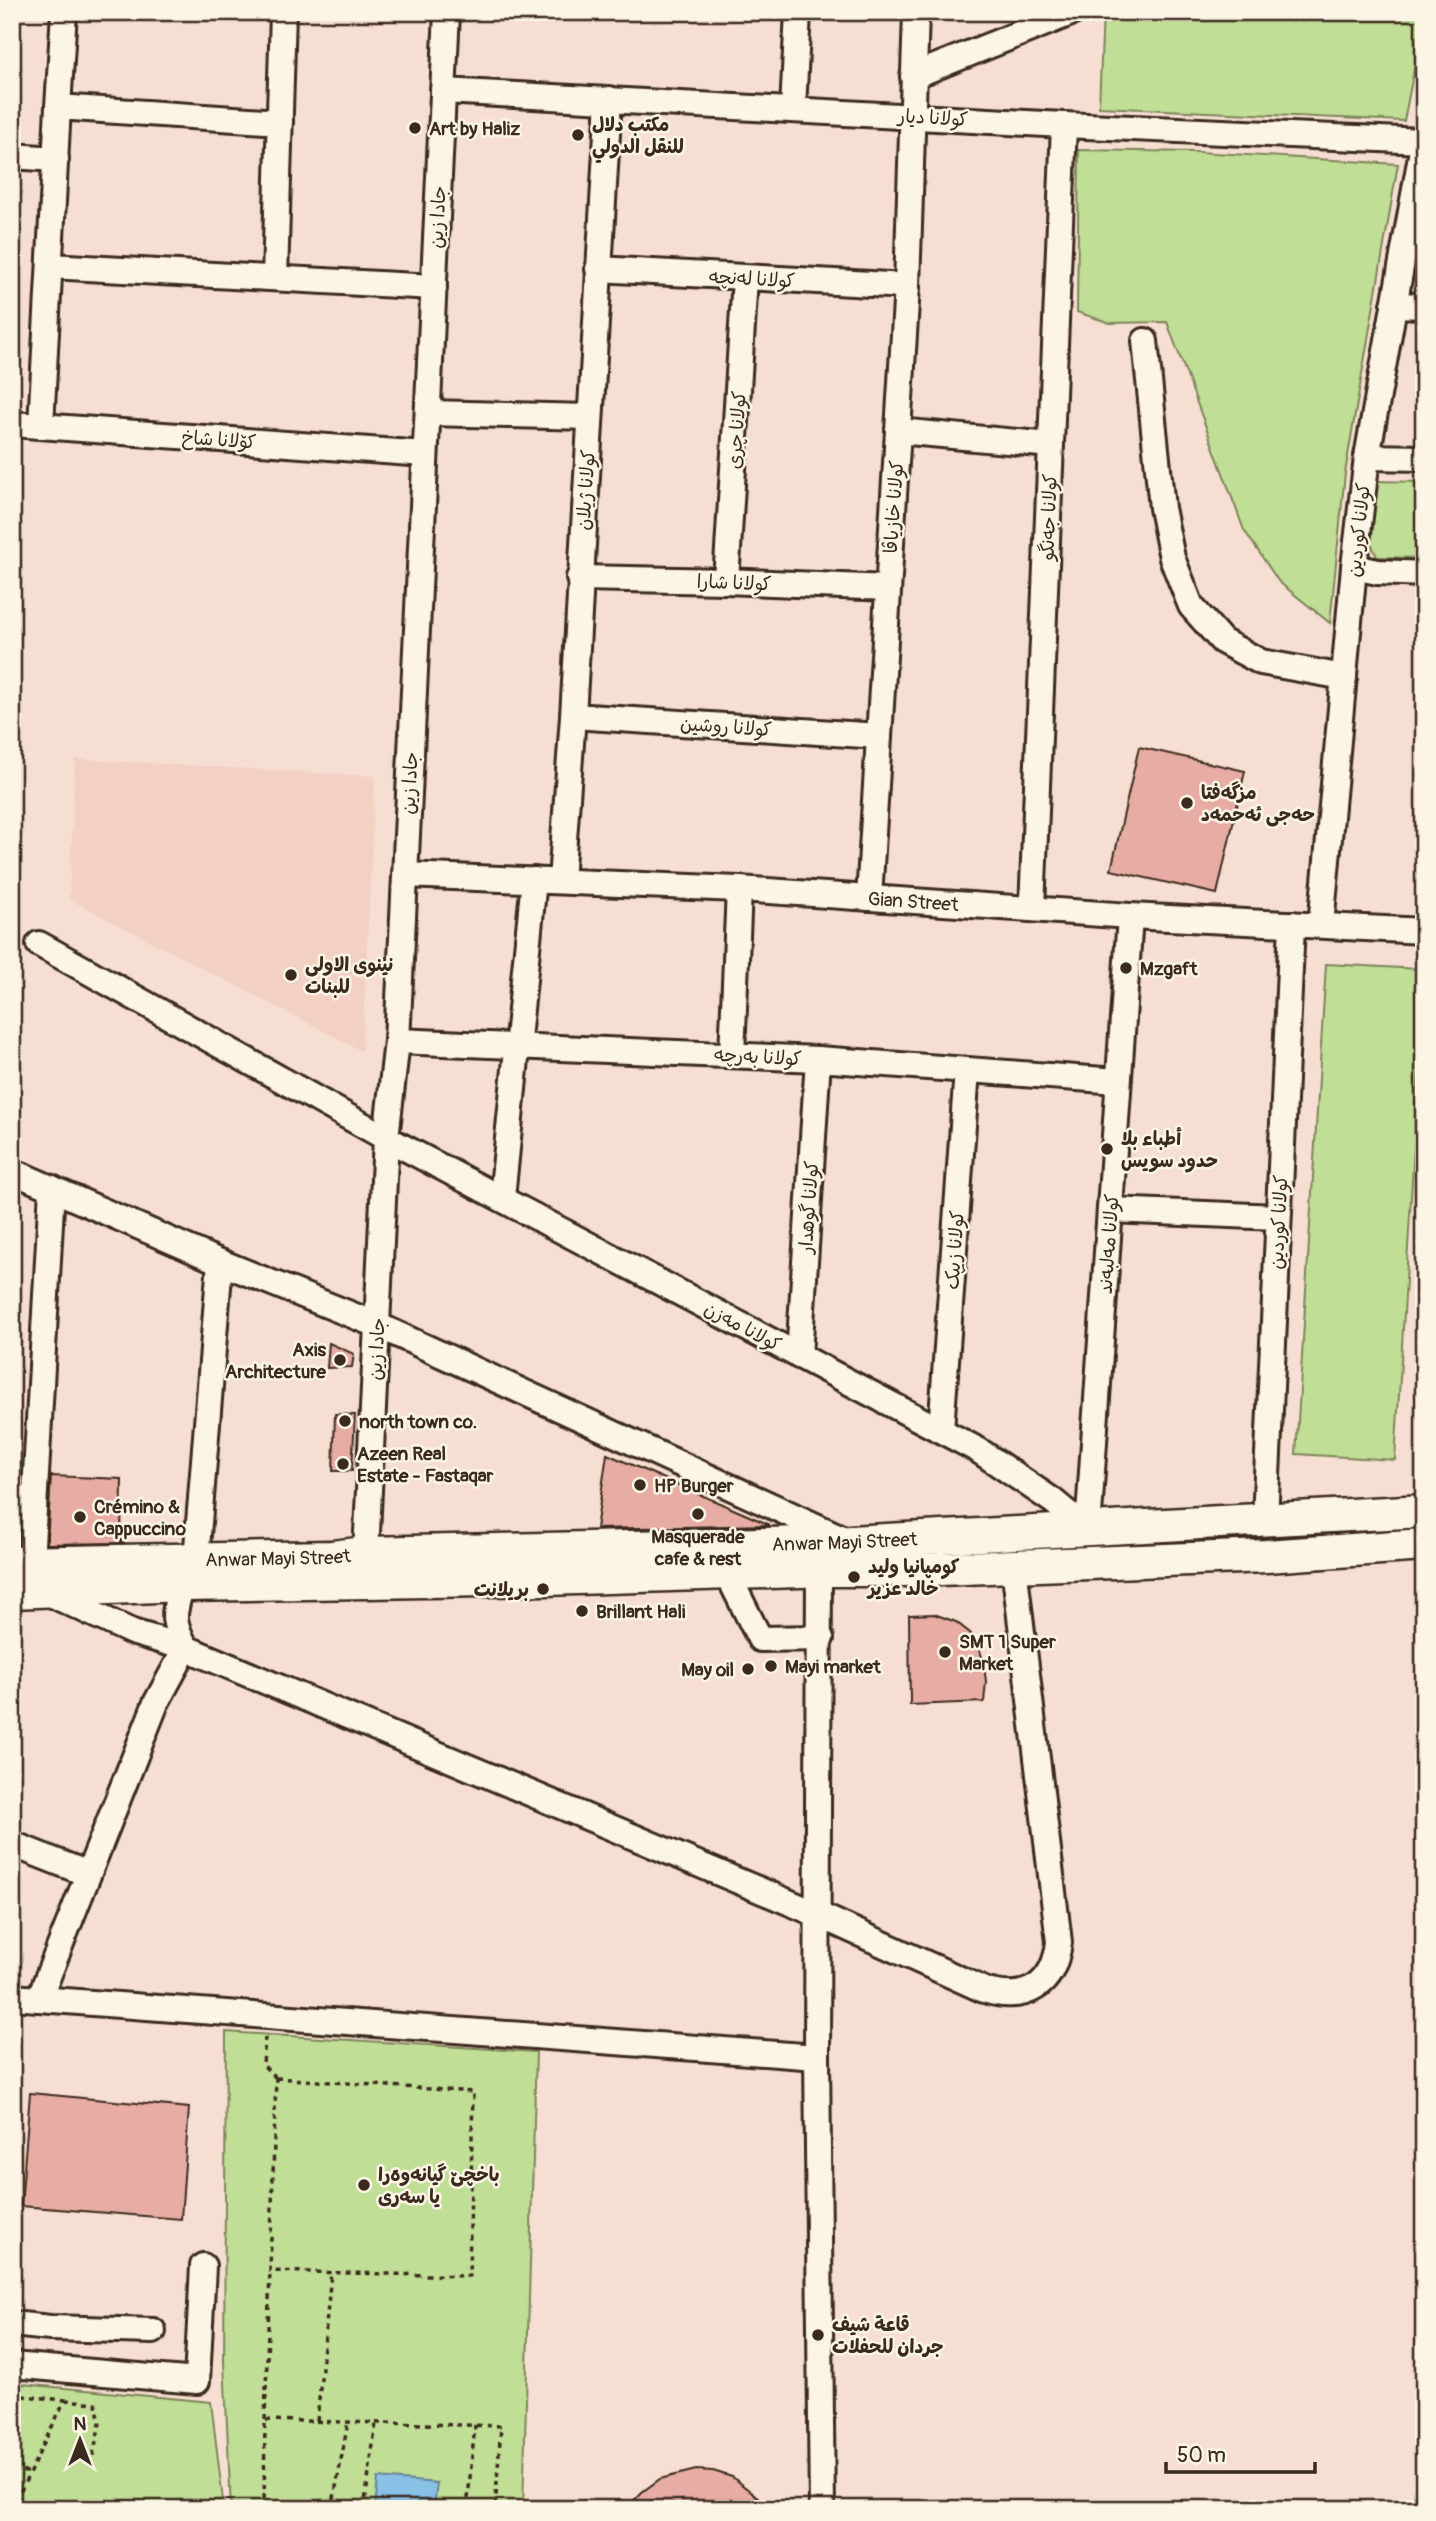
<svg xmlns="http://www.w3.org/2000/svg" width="1436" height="2521" font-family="Pangolin,'Playpen Sans Arabic',sans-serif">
<rect width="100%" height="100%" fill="#f6dfd2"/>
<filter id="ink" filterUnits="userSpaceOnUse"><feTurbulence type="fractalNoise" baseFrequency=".0143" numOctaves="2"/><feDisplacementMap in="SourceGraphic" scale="14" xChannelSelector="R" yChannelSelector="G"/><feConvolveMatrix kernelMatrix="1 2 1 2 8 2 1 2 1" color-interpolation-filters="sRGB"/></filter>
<g filter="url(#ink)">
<!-- built -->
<path fill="#f2d0c4" d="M75,759L375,776L362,1051L69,899Z"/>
<!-- green -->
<path fill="#c0de96" stroke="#7e845a" stroke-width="2" d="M1103,12H1424V18L1404,121L1099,107Z
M1079,150L1198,152L1398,164L1345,473L1330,623L1279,582L1244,530L1167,322L1110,323L1077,312Z
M1371,481L1424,482V558L1377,557L1370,541Z
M1326,964L1420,969L1424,985L1395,1460L1296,1454Z
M226,2032L536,2052L523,2509H231L224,2362Z
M12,2383L211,2402L224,2509H12Z"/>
<!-- water -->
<path fill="#88c0e6" stroke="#698496" stroke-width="2" d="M378,2478L437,2483L434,2509H375Z"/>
<!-- building -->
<path fill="#e7ada5" stroke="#3b2a1e" stroke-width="2" d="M1139,747L1245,771L1217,894L1111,870Z
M329,1343L354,1354L352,1367L327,1368Z
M335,1414L355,1415L352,1471H333Z
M607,1454L770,1525L596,1529Z
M51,1476L122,1479L121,1543L47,1544Z
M934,1614L956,1622L970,1633L978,1644L983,1660L986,1681L984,1702L910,1705L909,1615Z
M30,2093L189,2108L181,2219L21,2206Z
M696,2470L713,2471L732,2477L773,2509H626L642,2492L660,2479Z"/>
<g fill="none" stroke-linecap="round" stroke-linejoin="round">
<defs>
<g id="minor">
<path d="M913,76L1073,12"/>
<path d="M443,91L1064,125L1424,141"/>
<path d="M58,107L64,12"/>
<path d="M793,109L798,12"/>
<path d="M12,156L56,159"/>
<path d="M50,266L434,287"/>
<path d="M598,269L907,286"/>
<path d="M275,278L283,12"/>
<path d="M1394,305L1424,306"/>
<path d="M1145,341L1162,508L1172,558L1191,606L1222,641L1261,662L1344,677"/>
<path d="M428,413L589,417"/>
<path d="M12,424L425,454"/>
<path d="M41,426L58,107L280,122"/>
<path d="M898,431L1051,445"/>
<path d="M1367,457L1424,458"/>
<path d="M1354,567L1378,572L1424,574"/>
<path d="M579,578L726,581L888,588"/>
<path d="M726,581L745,278"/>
<path d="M573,716L879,736"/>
<path id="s1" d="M405,875L739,889L1130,916L1424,931"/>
<path d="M561,881L573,716L609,99"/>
<path d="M869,898L907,286L916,12"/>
<path d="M1032,909L1064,125"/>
<path d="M1321,925L1354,567L1367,457L1424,139"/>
<path d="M39,944L386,1138L978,1450L1053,1501L1088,1530"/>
<path d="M397,1041L818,1059L1118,1081"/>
<path d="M732,1055L739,889"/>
<path d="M12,1171L220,1262L377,1325L846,1540"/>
<path d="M502,1198L534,880"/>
<path d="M1110,1210L1278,1217"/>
<path d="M799,1356L818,1059"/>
<path d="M941,1430L967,1070"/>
<path d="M1265,1520L1292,924"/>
<path d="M1088,1530L1130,916"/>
<path d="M366,1553L386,1138L397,1041L447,12"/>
<path d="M196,1560L220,1262"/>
<path d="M31,1563L52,1188"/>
<path d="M819,1570L817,2057L822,2509"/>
<path d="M727,1573L760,1639L821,1638"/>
<path d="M182,1585C173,1615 171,1619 186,1648"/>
<path d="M44,1591L132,1632L186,1648L819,1915L984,1990C1026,2003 1054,1986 1059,1942L1014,1566"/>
<path d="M12,1844L88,1874"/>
<path d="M12,1997L817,2057"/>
<path d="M39,1999L156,1703L186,1648"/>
<path d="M12,2324L50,2328L153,2331"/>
<path d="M12,2365L197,2381L203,2266"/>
</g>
<g id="major">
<path id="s2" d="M12,1563L332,1557L366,1553L849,1542L1424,1511"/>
<path d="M12,1592L182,1585L546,1579L830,1570H916L1266,1556L1424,1545"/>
</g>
</defs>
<!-- minor casing -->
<use href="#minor" stroke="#3b2a1e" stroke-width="30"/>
<!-- major casing -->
<use href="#major" stroke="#3b2a1e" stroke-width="37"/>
<!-- path -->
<path stroke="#3b2a1e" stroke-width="3.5" stroke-dasharray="5 5" stroke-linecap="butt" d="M265,2037L263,2065L276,2078
M276,2078L473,2092L469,2276L270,2271Z
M12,2395L65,2400L12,2509
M65,2400L96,2403L100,2423L92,2460
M265,2420L270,2271
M317,2421L331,2273
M12,2471L28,2472
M264,2509L265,2420L501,2426L495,2509
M332,2509L348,2422
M364,2509L376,2423
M467,2509L475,2425"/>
<!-- minor -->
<use href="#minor" stroke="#fcf5e5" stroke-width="24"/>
<!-- major -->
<use href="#major" stroke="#fcf5e5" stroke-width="32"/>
</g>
</g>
<!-- markers -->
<g fill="#3b2a1e" stroke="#fcf5e5" stroke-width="2.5">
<circle cx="415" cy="128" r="7"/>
<circle cx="578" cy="135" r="7"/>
<circle cx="1187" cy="803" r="7"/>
<circle cx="1126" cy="968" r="7"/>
<circle cx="291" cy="975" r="7"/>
<circle cx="1107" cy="1149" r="7"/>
<circle cx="340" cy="1360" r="7"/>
<circle cx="345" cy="1421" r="7"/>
<circle cx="343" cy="1464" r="7"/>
<circle cx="640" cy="1485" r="7"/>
<circle cx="698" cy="1514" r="7"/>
<circle cx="80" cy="1517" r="7"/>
<circle cx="854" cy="1577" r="7"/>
<circle cx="543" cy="1589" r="7"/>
<circle cx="582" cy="1611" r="7"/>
<circle cx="945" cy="1652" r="7"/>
<circle cx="771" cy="1666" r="7"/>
<circle cx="748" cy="1669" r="7"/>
<circle cx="364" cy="2185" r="7"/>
<circle cx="818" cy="2335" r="7"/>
</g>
<g text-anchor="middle" stroke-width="5" stroke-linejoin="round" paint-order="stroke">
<!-- street labels -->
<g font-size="19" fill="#3b2a1e" stroke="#fcf5e5">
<text transform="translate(933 117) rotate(3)" y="7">کولانا دیار</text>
<text transform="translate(437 217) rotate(-87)" y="7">جادا زین</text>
<text transform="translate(752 278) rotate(3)" y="7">کولانا لەنچە</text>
<text transform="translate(736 430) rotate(-86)" y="7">کولانا چری</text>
<text transform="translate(219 439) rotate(4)" y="7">کۆلانا شاخ</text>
<text transform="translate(585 490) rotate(-86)" y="7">کولانا ژیلان</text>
<text transform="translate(893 507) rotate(-86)" y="7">کولانا خازیاڤا</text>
<text transform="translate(1048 517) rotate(-88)" y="7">کولانا جەنگو</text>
<text transform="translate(1358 530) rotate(-84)" y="7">کولانا کوردین</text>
<text transform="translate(734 582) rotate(2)" y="7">کولانا شارا</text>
<text transform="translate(726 726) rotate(4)" y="7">کولانا روشین</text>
<text transform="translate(409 783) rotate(-87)" y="7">جادا زین</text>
<text dy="7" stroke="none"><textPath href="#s1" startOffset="509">Gian Street</textPath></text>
<text transform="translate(758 1056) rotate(3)" y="7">کولانا بەرچە</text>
<text transform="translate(808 1207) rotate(-86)" y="7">کولانا گوهدار</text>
<text transform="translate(1278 1222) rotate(-87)" y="7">کولانا کوردین</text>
<text transform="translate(1108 1244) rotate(-86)" y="7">کولانا مەلبەند</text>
<text transform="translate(954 1250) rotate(-86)" y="7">کولانا زیپک</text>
<text transform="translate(743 1326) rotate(28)" y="7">کولانا مەزن</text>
<text transform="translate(376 1349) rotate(-87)" y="7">جادا زین</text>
<text dy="7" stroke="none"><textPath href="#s2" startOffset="833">Anwar Mayi Street</textPath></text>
<text dy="7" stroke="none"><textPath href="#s2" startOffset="266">Anwar Mayi Street</textPath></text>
</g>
<!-- poi labels -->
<g font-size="19" font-weight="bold" fill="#3b2a1e" stroke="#fcf5e5" text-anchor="start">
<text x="592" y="131">مكتب دلال<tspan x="592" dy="22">للنقل الدولي</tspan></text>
<text x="429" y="135">Art by Haliz</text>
<text x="1201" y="799">مزگەفتا<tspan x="1201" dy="22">حەجی ئەحمەد</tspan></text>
<text x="305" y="971">نينوى الاولى<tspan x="305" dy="22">للبنات</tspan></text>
<text x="1140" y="975">Mzgaft</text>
<text x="1121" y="1145">أطباء بلا<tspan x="1121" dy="22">حدود سويس</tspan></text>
<text x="326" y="1356" text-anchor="end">Axis<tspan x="326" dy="22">Architecture</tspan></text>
<text x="359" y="1428">north town co.</text>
<text x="357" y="1460">Azeen Real<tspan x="357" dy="22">Estate - Fastaqar</tspan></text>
<text x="654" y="1492">HP Burger</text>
<text x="94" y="1513">Crémino &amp;<tspan x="94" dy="22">Cappuccino</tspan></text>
<text x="698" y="1543" text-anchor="middle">Masquerade<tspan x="698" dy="22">cafe &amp; rest</tspan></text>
<text x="868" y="1573">كومپانيا وليد<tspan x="868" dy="22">خالد عزير</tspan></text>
<text x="529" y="1596" text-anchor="end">بریلانت</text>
<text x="596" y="1618">Brillant Hali</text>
<text x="959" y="1648">SMT 1 Super<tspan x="959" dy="22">Market</tspan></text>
<text x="785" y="1673">Mayi market</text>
<text x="734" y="1676" text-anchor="end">May oil</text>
<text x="378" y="2181">باخچێ گیانەوەرا<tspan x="378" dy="22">یا سەری</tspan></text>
<text x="832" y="2331">قاعة شيف<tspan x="832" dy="22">جردان للحفلات</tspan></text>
</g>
</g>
<!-- margin -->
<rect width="1436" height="2521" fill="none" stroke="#fcf5e5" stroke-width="42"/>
<rect x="21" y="21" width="1394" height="2479" fill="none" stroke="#3b2a1e" stroke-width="2.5" filter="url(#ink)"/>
<!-- north arrow -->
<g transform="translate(80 2440)" stroke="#fcf5e5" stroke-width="5" paint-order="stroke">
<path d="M0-5L12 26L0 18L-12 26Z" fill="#3b2a1e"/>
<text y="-10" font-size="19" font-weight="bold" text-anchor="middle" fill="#3b2a1e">N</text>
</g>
<!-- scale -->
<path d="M1166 2462v10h149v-10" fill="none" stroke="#3b2a1e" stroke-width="3.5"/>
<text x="1177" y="2462" font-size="21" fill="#3b2a1e" stroke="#fcf5e5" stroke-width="5" paint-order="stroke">50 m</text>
</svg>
